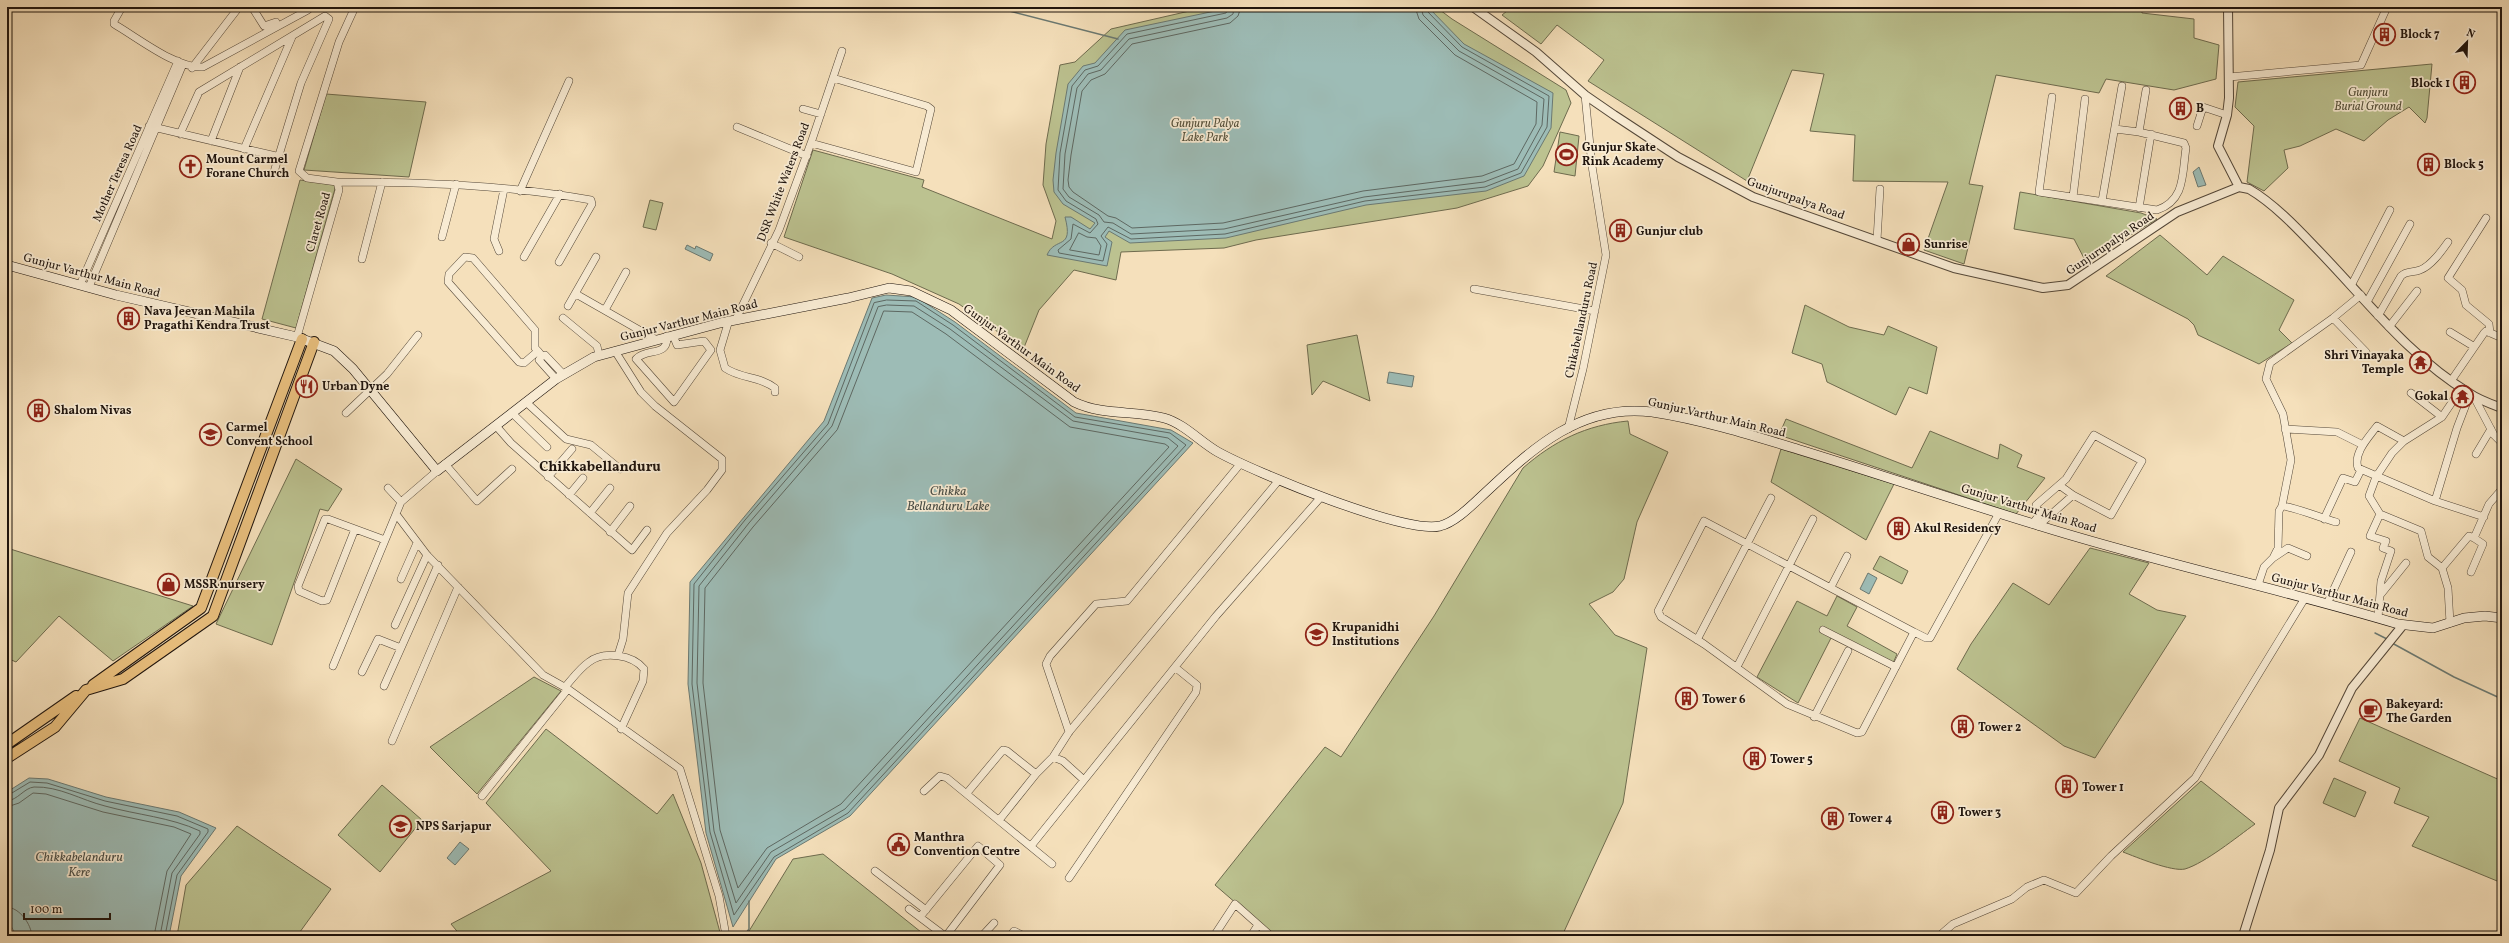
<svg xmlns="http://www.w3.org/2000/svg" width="2509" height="943" font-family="Vollkorn,serif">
<rect width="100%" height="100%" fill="#f5e0bb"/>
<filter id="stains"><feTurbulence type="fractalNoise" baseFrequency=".005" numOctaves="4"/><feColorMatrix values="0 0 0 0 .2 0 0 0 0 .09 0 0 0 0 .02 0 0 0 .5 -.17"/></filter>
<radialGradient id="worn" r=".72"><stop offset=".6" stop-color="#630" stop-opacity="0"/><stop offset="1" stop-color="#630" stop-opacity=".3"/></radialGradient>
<!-- green -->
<path fill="#bcc290" stroke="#6e6b4e" d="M1207,7H1436L1452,19L1566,90L1571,103L1543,166L1528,186L1457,208L1256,240L1224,248L1121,252L1116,280L1074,270L1039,310L1023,350L959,304L892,274L784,237L813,150L924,180L922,187L1052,239L1056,221L1043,185L1046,144L1060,65L1075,62L1111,29Z
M1512,7H2141L2142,13L2194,19V38L2219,45L2216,79L2174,90L2106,79L2099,93L1996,75L1969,184L1983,186L1964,264L1924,250L1948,182L1853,181L1855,135L1810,131L1824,74L1792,70L1747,181L1588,81L1604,60L1557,25L1541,44L1502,15Z
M2432,64L2427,118L2425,123L2409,107L2388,120L2364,141L2336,129L2300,146L2284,150L2288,168L2264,191L2247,182L2254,126L2235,107L2238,82Z
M326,94L426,102L409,177L304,170Z
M1560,132L1579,136L1575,176L1554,172Z
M300,180L336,185L296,328L262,319Z
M2020,192L2141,213L2157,219L2086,262L2074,239L2014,229Z
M650,200L663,203L656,230L643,227Z
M2160,235L2207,275L2223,256L2294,300L2279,330L2292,343L2259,364L2198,335L2194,325L2188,319L2106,276Z
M1805,305L1849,327L1884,335L1888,326L1937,347L1927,394L1909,387L1896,415L1827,382L1822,364L1792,353Z
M1357,335L1370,401L1323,381L1312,395L1307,345Z
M1786,419L1912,468L1930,431L1998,459L2000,444L2022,455L2017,467L2045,478L2016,514L1779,435Z
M1628,421L1630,434L1668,452L1637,522L1624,579L1613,592L1589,604L1615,635L1647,648L1623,803L1562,936H1274L1215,885L1325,747L1341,757L1434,616L1523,468C1554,441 1586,425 1628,421Z
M1781,449L1894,484L1866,540L1771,482Z
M296,459L342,489L328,511L320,509L272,645L216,624Z
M7,548L193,606L113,661L59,616L16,662L7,658Z
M2090,548L2149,563L2129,594L2157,610L2186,616L2095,758L2064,746L1957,669L1971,644L2013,583L2049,605Z
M1880,556L1908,571L1902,584L1873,569Z
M1837,596L1857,607L1847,626L1897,654L1891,668L1831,638L1798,703L1757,677L1797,601L1827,616Z
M534,677L561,691L477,794L430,747Z
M2360,718L2502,781V883L2412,846L2429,817L2394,803L2400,788L2339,761Z
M546,729L657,814L673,794L701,863L721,936H461L451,924L551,871L486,803Z
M2334,778L2366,792L2355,817L2323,803Z
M2201,781L2255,824C2237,837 2205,863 2185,869C2172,872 2136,857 2123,852Z
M382,785L422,820L380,872L338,835Z
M237,826L331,889L297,936H177L186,885Z
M823,854L926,936H746L793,859Z"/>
<!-- water -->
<path fill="#9dbcb6" stroke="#6b7972" d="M1234,7H1428L1464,44L1553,93L1551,128L1524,176L1486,191L1366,205L1226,238L1130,243L1109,231L1105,237L1112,242L1107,266L1047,255C1055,236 1074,251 1065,217H1071L1090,229L1095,223L1063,204L1054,192L1053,180L1056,153L1068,84L1083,66L1095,63L1125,30Z
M2199,167L2206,185L2198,187L2193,172Z
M687,245L695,249L696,246L713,254L710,261L685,249Z
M886,295L916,297L955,322L1076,413L1171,430L1193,443L850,816L776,859L733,927L706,833L688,684L690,582L824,421L872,298Z
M1389,372L1414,376L1412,387L1387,383Z
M1868,573L1877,578L1869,594L1860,589Z
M29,778L48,779L106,797L179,812L216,828L181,876L169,936H17L7,920V792Z
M460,842L469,849L455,865L447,858Z"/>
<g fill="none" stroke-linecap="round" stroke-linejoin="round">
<!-- shore -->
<path stroke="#5e6862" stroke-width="1" d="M1229,7L1226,13L1127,34L1098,66L1085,70L1072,86L1060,153L1058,190L1066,201L1096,219L1098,224L1090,233L1073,224L1071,239L1058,250L1059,253L1103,261L1107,244L1101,236L1108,227L1131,239L1225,234L1365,201L1485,187L1521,173L1547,127L1549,96L1462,47L1427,11L1426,7
M1234,7L1233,14L1227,18L1129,39L1101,70L1088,74L1077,88L1065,154L1063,189L1069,197L1099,215L1104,222L1113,223L1131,234L1224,229L1364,197L1484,182L1518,169L1542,125L1544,99L1459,51L1423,15L1421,7
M1241,7L1238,16L1230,23L1132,44L1105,74L1091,80L1082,91L1071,155L1068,180L1069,187L1073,192L1108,216L1116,218L1132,228L1223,223L1363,191L1482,176L1514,164L1536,124L1537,102L1455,55L1419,19L1415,7
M1079,233L1087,237L1096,238L1101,246L1099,255L1070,250Z
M887,300L916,301L953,325L1075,417L1170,433L1186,445L848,813L774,857L734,915L710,832L692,684L694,584L745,520L828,424L874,303Z
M887,305L914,306L950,329L1073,421L1168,438L1178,446L845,809L771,852L736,903L714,831L697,683L699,586L749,523L832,426L878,307Z
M884,311L912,312L946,334L1070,427L1165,444L1169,447L841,804L767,848L738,888L720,830L703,683L705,588L753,527L837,430Z
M7,796L30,782L47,783L105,801L177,816L208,829V832L177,875L165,936
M7,801C18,800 24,788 34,787C59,786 81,800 105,806C137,815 170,817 200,831V834L172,873L160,936
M7,807L19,803L33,793L46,794L103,812L174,827L191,834L167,871L154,936
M7,907C20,908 31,924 32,936"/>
<!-- stream -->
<path stroke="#6b7972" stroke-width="1.5" d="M994,7L1118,39
M2375,633L2387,639
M2392,643L2454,677L2502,699
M744,936L749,929V901"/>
<defs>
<path id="minor" d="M122,7L114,21V24C138,38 177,69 203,67L308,10
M252,7L264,26L276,22
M192,68L239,7
M2229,77L2361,65L2387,7
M2052,97L2039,192L2157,210C2186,200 2182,173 2186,148L2184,143L2139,132L2115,129
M803,109L821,114
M149,126L276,156L279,155L301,83L329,19L325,16L199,92L180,134
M2197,126L2203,107L2227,115
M737,127L807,156
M2139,132L2146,90
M211,141L240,67
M811,143L916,172L931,109L927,106L833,78
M244,149L292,37
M274,172L279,155
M337,182C422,182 507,185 591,200L592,204L559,262
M520,191L569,81
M2073,197L2085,99
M2102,201L2122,86
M2139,208L2151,134
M2486,218L2448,278L2462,290L2466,305L2489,324L2490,333
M442,237L456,184
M1877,240L1880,189
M771,243L799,257
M499,251L494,239L504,189
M465,257L473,258L535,330V348L538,351L524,363L519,362L448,282L449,274Z
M524,257L560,194
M362,259L382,182
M2352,284L2390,210
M80,285L178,61
M89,287L183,64
M1474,289L1595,311
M576,294L655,339
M2367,302L2410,224
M568,306L596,257
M605,310L626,272
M2378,316L2401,276C2407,270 2413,273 2420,270C2431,266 2441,252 2448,242
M563,318L597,346L599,355
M2333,318L2366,352
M736,319L779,230L811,143L842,51
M729,320L720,350L725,368C741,379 760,376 775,388V392
M2389,327L2417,291
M2450,332L2473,346
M667,336C668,358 647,347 636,359L674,402L711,350L704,341L677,345L673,335
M297,337L339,190L337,182L307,178L299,171L339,42L355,7
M538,351L542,356L545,355L563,374
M615,351L641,392L655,406L722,459V470L707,490L667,533L628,593L623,639L618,655
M542,356L539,360L556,379
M2451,381L2484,333L2486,331L2502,338
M2461,389L2442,417L2404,441L2392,453L2376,477L2369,496L2380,514L2421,531L2428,557L2442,568L2469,536L2474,538L2489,504L2502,489
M2411,393L2442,417
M2470,394L2457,428L2435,501L2484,517
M2474,397L2494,435L2502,443
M527,403L566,439L591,445L620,469
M346,413L387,374L418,335
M513,414L547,447
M497,427L511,443L632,550L647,530
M1568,429L1583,369L1606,255L1592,166L1585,95
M2285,429L2337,432L2363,445
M2404,441L2377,426C2369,437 2353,453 2358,468L2435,501
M2476,454L2491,429
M445,464L477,501L512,469
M437,471L401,502L396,514L427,555L543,675L568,689L680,769L719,896L726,936
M548,477L572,449
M2059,485L2073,495
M388,488L401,502
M569,495L583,478
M2282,506L2291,460L2283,414L2266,379L2270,363L2333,318L2361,295
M590,513L610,488
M2324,519L2343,478L2355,482L2361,470
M2032,524L2042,512
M2038,526L2073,495L2111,515L2142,461L2094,435L2066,479L2036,505L2037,510L2050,514
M355,529L327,600L322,601L299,591L298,586L325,519H328L385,540
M610,532L630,506
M2273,558L2288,548L2307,556
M2442,568L2448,588L2450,623
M2471,572L2483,544L2474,538
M401,579L417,543
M2258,585L2264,567L2273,558L2278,548L2279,511L2282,506C2295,507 2321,518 2336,522
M1831,587L1847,556
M2381,594L2406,563
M2327,604L2351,552
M2378,618L2381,581L2391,551L2383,548L2386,541L2370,536L2380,514
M395,625L427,555
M1823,630L1896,667
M1914,632L1862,732L1857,733L1787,704L1704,644L1661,617L1658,611L1704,521L1914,632L1926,638H1930L1999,513
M1697,640L1771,498
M333,666L396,514
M1737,667L1813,519
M362,672L378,639L401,648
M384,686L438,565
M565,687C572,679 580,668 589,662C604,650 633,655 644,669L643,681L621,729
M1814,717L1848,651
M1069,732L1046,664L1050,656L1096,604L1127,601L1241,463
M392,741L458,587
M1053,757L1063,761L1084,780
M924,791L940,776L947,778L1052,864
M967,793L1003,750L1007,751L1036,774
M482,796L568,689
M1000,819L1036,774L1053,757L1069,732L1279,480
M1031,846L1216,616L1321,497
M875,871L926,910
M1069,878L1196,692L1197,685L1176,668
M909,909L945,936
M920,917L978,846L1000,865L946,936
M2244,933L2255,936
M982,936L994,923
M1010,936L1014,931L1024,936
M1214,936L1235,904L1271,936
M1251,936L1258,925
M1939,936L1953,924L2012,899L2027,887L2044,880L2076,893L2111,856L2195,778L2305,598"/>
<path id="tertiary" d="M1473,7L1536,52L1585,95L1614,115L1678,157L1753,197L1954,268L2043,288L2068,285L2177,212L2239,187L2249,189C2273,203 2296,227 2315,247C2364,297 2408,356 2469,393C2479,400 2491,404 2502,408
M2228,7L2229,98L2227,115L2218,146L2239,187
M2243,936L2270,850L2279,808L2319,755L2352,688L2403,625"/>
<path id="secondary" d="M7,265L116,295L297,337L334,351L353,369L437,471L556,379L594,357L720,323L848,298L889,288L911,291L951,310L1074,402C1103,416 1134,410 1164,418C1185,424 1200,442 1218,452C1254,472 1404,534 1440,526C1456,522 1474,503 1485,493C1533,448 1581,403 1652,412C1699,419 1751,435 1797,449C1876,473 1955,500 2034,524C2154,562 2278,588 2398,624L2433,628L2464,618L2485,616L2502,618"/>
<path id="primary" d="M93,685L201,608L302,339
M7,744L76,696
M7,758L55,727L86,690L123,679L213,616L314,342"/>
</defs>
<!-- minor casing -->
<use href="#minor" stroke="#544738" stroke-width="8"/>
<!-- tertiary casing -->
<use href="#tertiary" stroke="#544738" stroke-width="10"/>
<!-- secondary casing -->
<use href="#secondary" stroke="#1f140d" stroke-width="10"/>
<!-- primary casing -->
<use href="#primary" stroke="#1f140d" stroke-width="12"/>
<!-- minor -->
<use href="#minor" stroke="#f8ebd3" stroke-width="7"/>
<!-- tertiary -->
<use href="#tertiary" stroke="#f8ebd3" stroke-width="8"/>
<!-- secondary -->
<use href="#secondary" stroke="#f8ebd3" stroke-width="9"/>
<!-- primary -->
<use href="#primary" stroke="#eac07e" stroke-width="10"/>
</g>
<!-- icons -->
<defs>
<symbol id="building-ring" viewBox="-11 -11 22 22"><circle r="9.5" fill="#f8ebd3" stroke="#8f2418" stroke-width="1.5"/><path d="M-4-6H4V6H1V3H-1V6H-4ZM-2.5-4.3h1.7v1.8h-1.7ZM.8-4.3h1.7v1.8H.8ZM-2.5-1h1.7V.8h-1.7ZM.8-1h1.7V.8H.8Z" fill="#8f2418"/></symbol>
<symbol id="stadium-ring" viewBox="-11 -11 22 22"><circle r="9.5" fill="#f8ebd3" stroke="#8f2418" stroke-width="1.5"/><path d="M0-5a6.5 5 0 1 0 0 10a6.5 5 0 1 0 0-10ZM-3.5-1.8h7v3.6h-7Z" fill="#8f2418"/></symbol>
<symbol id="church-ring" viewBox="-11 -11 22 22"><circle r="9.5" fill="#f8ebd3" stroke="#8f2418" stroke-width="1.5"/><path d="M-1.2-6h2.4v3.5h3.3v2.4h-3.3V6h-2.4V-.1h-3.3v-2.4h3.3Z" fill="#8f2418"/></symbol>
<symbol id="shop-ring" viewBox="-11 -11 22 22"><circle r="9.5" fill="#f8ebd3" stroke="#8f2418" stroke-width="1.5"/><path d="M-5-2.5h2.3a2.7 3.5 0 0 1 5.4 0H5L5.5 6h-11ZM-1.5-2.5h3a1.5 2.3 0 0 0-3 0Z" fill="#8f2418"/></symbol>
<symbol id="temple-ring" viewBox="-11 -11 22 22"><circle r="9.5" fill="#f8ebd3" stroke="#8f2418" stroke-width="1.5"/><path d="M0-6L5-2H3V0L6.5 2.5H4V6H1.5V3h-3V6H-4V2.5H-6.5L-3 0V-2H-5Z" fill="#8f2418"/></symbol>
<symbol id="restaurant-ring" viewBox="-11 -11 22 22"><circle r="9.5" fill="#f8ebd3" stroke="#8f2418" stroke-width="1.5"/><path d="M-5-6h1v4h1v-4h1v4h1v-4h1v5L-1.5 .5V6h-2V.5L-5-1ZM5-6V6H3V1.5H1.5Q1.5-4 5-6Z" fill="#8f2418"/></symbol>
<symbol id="school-ring" viewBox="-11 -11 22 22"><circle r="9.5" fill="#f8ebd3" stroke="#8f2418" stroke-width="1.5"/><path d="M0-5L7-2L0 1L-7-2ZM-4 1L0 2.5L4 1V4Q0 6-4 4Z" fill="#8f2418"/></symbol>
<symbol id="university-ring" viewBox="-11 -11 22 22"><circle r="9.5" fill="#f8ebd3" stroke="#8f2418" stroke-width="1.5"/><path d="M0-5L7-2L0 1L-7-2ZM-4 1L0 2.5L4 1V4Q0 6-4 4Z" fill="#8f2418"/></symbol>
<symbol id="cafe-ring" viewBox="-11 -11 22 22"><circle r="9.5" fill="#f8ebd3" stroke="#8f2418" stroke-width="1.5"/><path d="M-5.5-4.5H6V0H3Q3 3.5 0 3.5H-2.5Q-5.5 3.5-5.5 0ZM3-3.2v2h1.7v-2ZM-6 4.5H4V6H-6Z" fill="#8f2418"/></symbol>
<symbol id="civic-ring" viewBox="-11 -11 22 22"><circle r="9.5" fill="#f8ebd3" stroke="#8f2418" stroke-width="1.5"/><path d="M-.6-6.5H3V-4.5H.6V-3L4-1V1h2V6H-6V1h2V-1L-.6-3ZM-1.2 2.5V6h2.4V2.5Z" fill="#8f2418"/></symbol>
</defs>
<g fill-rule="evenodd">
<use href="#building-ring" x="2372" y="22" width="25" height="25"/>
<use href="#building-ring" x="2452" y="70" width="25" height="25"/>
<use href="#building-ring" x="2168" y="96" width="25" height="25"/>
<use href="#stadium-ring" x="1554" y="142" width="25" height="25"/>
<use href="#building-ring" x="2416" y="152" width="25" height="25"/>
<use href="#church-ring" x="178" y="154" width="25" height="25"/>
<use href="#building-ring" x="1608" y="218" width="25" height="25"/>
<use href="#shop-ring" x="1896" y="232" width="25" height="25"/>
<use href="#building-ring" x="116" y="306" width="25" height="25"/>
<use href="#temple-ring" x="2408" y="350" width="25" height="25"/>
<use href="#restaurant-ring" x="294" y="374" width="25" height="25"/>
<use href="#temple-ring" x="2450" y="384" width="25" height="25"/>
<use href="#building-ring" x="26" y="398" width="25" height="25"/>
<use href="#school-ring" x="198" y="422" width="25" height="25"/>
<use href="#building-ring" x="1886" y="516" width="25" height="25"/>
<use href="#shop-ring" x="156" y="572" width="25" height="25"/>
<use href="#university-ring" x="1304" y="622" width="25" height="25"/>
<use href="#building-ring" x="1674" y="686" width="25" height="25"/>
<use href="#cafe-ring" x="2358" y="698" width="25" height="25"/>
<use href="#building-ring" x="1950" y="714" width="25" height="25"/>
<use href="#building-ring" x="1742" y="746" width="25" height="25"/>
<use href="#building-ring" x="2054" y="774" width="25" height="25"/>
<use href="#building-ring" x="1930" y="800" width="25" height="25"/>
<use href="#building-ring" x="1820" y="806" width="25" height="25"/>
<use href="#school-ring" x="388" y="814" width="25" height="25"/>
<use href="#civic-ring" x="886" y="832" width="25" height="25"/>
</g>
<g text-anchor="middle" stroke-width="3.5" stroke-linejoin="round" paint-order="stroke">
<!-- poi labels -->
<g font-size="12" font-weight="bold" fill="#1f140d" stroke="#f8ebd3" text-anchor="start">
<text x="2400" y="38">Block 7</text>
<text x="2450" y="87" text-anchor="end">Block 1</text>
<text x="2196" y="112">B</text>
<text x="1582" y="151">Gunjur Skate<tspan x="1582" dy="14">Rink Academy</tspan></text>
<text x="206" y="163">Mount Carmel<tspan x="206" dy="14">Forane Church</tspan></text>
<text x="2444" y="168">Block 5</text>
<text x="1636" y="235">Gunjur club</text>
<text x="1924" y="248">Sunrise</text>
<text x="144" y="315">Nava Jeevan Mahila<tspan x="144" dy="14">Pragathi Kendra Trust</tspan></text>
<text x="2404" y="359" text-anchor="end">Shri Vinayaka<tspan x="2404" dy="14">Temple</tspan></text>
<text x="322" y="390">Urban Dyne</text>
<text x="2448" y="400" text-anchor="end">Gokal</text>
<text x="54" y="414">Shalom Nivas</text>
<text x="226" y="431">Carmel<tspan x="226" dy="14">Convent School</tspan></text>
<text x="1914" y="532">Akul Residency</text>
<text x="184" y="588">MSSR nursery</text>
<text x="1332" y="631">Krupanidhi<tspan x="1332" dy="14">Institutions</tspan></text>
<text x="1702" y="703">Tower 6</text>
<text x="2386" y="708">Bakeyard:<tspan x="2386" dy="14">The Garden</tspan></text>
<text x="1978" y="731">Tower 2</text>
<text x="1770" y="763">Tower 5</text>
<text x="2082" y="791">Tower 1</text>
<text x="1958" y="816">Tower 3</text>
<text x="1848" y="822">Tower 4</text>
<text x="416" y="830">NPS Sarjapur</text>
<text x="914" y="841">Manthra<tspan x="914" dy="14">Convention Centre</tspan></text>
</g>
<!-- park labels -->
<g font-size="12" font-style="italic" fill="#56513b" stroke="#f8ebd3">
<text x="2368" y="96">Gunjuru<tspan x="2368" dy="14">Burial Ground</tspan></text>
<text x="1205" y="127">Gunjuru Palya<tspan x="1205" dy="14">Lake Park</tspan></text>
</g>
<!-- street labels -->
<g font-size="12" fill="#1f140d" stroke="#f8ebd3">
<text transform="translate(117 173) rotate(-66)" y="4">Mother Teresa Road</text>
<text transform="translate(783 182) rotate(-69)" y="4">DSR White Waters Road</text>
<text transform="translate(1796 198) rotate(20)" y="4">Gunjurupalya Road</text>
<text transform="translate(318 222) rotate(-74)" y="4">Claret Road</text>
<text transform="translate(2110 243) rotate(-34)" y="4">Gunjurupalya Road</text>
<text transform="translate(92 275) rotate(15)" y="4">Gunjur Varthur Main Road</text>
<text transform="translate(689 320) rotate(-14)" y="4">Gunjur Varthur Main Road</text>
<text transform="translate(1581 320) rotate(-78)" y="4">Chikabellanduru Road</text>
<text transform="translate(1022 348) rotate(36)" y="4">Gunjur Varthur Main Road</text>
<text transform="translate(1717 417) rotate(13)" y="4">Gunjur Varthur Main Road</text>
<text transform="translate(2029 508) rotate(17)" y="4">Gunjur Varthur Main Road</text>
<text transform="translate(2340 595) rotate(15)" y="4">Gunjur Varthur Main Road</text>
</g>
<!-- water labels -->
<g font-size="13" font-style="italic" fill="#4b4f48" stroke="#f8ebd3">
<text x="948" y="495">Chikka<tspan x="948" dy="15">Bellanduru Lake</tspan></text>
<text x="79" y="861">Chikkabelanduru<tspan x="79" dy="15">Kere</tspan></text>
</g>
<!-- quarter labels -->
<g font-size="14" font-weight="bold" fill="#1f140d" stroke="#f8ebd3">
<text x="600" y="471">Chikkabellanduru</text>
</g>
</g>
<!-- margin -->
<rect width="2509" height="943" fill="none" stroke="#f5e0bb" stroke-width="24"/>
<rect x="8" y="8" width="2493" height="927" fill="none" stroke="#1f140d" stroke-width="2"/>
<rect x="12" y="12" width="2485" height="919" fill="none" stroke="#1f140d"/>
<!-- north arrow -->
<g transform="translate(2467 42) rotate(23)" stroke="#f8ebd3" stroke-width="3" paint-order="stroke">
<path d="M0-3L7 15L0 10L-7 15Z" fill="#1f140d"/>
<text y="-6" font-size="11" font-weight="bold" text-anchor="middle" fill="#1f140d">N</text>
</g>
<!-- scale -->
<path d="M24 913v6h86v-6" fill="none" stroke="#1f140d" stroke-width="2"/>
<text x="30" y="913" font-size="12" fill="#1f140d" stroke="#f8ebd3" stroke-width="3" paint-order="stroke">100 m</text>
<rect width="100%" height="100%" filter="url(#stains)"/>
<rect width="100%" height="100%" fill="url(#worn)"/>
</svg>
